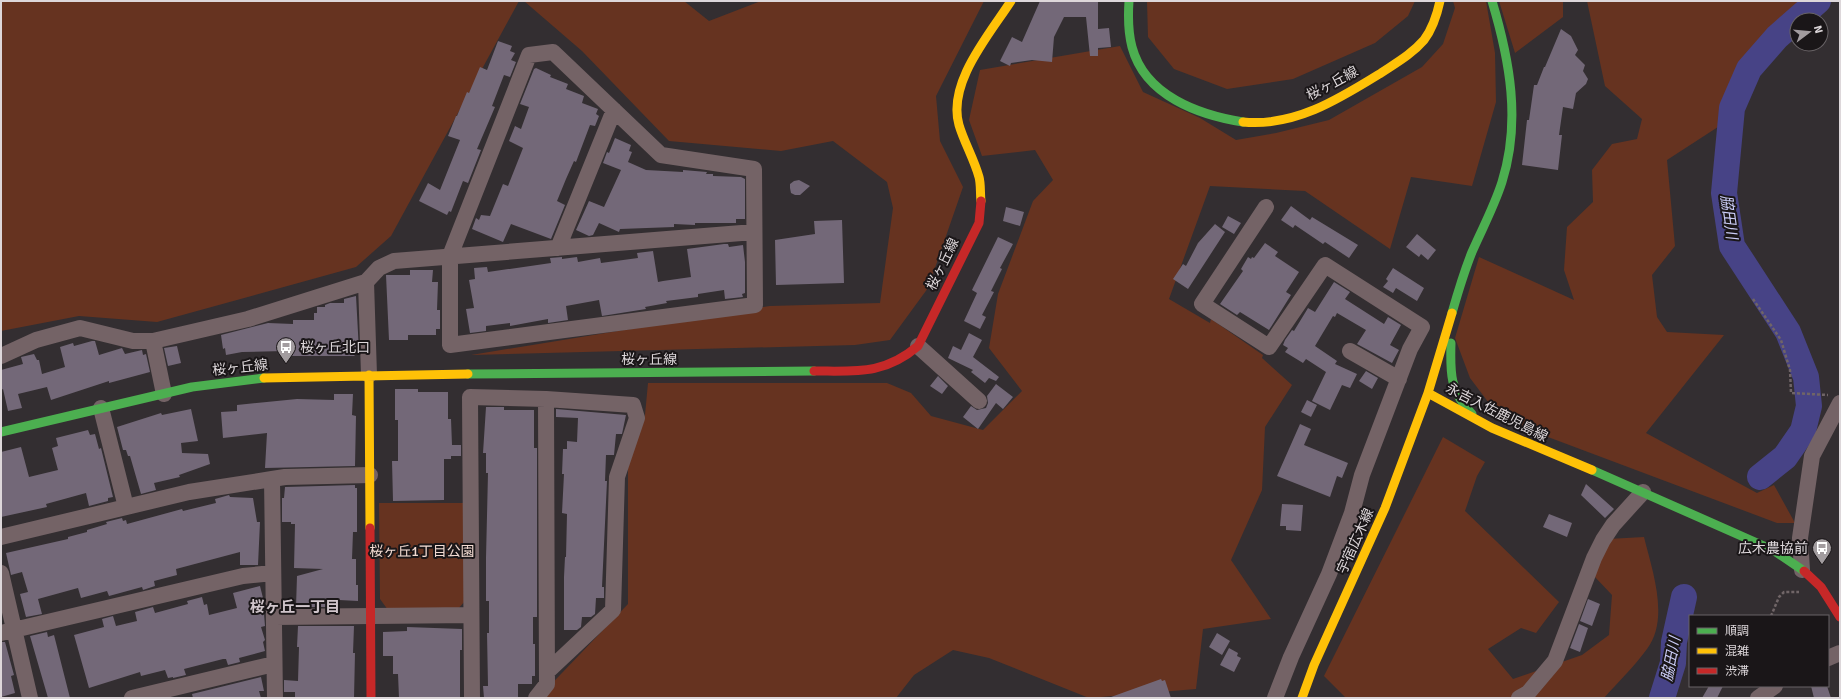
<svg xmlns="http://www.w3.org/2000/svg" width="1841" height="699" font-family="Signika,'Noto Sans JP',sans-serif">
<rect width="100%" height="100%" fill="#332e31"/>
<!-- green -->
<path fill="#663320" d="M1,1H519L391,236L356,267L157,322L79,316L1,331Z
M524,1H684L709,21L761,1H984L936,96L940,141L963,187L928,288L890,340L855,345L471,355L770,306L880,303L893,208L887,182L833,141L781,151L669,141L582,51Z
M1147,1H1415L1408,16L1375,43L1293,79L1227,89L1174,69L1148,37Z
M1453,1H1486L1495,53L1496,102L1472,186L1411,177L1390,249L1305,191L1210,186L1169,299L1210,323L1211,319L1263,355L1262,358L1292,385L1265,427L1262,490L1231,560L1271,619L1203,629L1196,689L1089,698L989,658L953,650L914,675L896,698H538L628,604V465L645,415L648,383H887L911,393L931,416L983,430L1022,391L989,348L998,294L1033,201L1053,180L1035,150L982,156L969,120L980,70L1120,46L1143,92L1200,118L1236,140L1276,133L1329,120L1422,67L1443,44L1455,8Z
M1499,1H1563V17L1515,53Z
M1587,1H1805L1750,53L1721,125L1667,160L1675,246L1652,275L1657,317L1667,332L1724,335L1646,433L1757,493L1774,485L1795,523H1777L1532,431L1495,411L1470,378L1455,338L1479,257L1574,300L1564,270L1567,227L1593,202L1592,170L1612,144L1637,139L1642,119L1605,86Z
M1443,437L1485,462L1477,476L1465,511L1559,602L1536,633L1521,628L1488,649L1513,679L1582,655L1609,635L1612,595L1594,576L1608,539L1644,537C1652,570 1670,619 1647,649C1634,667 1618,682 1604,698H1346L1324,676Z
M379,503H464L465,601L457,610H388L380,599Z"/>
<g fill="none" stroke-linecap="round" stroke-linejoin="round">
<!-- river -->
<path stroke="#474386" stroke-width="26" d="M1760,477L1785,457L1803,431L1809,406L1806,377L1788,332L1732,246L1724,193L1732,108L1749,69L1777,37L1818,1
M1662,698L1673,663L1674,642L1684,597"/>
</g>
<!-- building -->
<path fill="#736878" d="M1040,1H1098V29L1109,28L1111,47L1098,48V56H1090L1086,17H1064L1054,37L1052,62L1032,60L1011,63L1010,66L1000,61L1012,37L1022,42Z
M1561,29L1571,36L1578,50L1575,55L1585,65L1583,71L1588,79L1586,84L1576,93L1573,109L1563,107L1559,135H1562L1558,170L1522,165L1527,120H1529L1534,85H1537L1544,67H1545Z
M498,41L512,46L510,51L515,53L511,60L516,62L510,77L504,75L492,106L495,107L477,149L481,150L468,183L463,181L451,212L449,211L447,215L419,201L428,183L440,190L460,140L448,136L456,116H457L467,92L469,93L480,67L487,70Z
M536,68L551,75L550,77L568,84L566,89L584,96L582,103L598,109L596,114L599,116L595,126L590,125L576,162L574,161L566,179L557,201L565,205L551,239L511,224L503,242L472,229L476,218L479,220L481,215L490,216L503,184L508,186L523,148L509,141L515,126L521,129L529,107L520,104L534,69Z
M615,138L631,145L629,151L632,152L628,162L646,170L683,172V170L707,172L706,174H713V176L741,177L745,179V219H736V223H695V225L674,224V227L620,229L619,232L599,223L593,235L589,236L576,230L589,201L604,207L621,170L603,163L607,152L609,153Z
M799,180L810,186L800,195H795L791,193L790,188V184L794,181Z
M1291,206L1310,220L1312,217L1358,245L1349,258L1325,242L1323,244L1295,225L1293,228L1281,220Z
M1006,207L1024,212L1020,226L1003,221Z
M1228,216L1241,223L1234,234L1222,227Z
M842,220L844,283L776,285L775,240L815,234L814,221Z
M1215,224L1225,232L1188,289L1173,279L1183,264L1186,266L1198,243Z
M1417,234L1436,250L1428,260L1421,254L1419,257L1406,247Z
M998,237L1013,244L1000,268L1002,269L991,291L994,292L982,315L986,317L980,329L964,321L977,293L972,290Z
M1265,243L1278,252L1275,256L1299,272L1286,292L1291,295L1269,330L1240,312L1237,315L1220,304L1243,271L1241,269L1248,257L1251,259L1252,257L1254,258Z
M724,244H728L729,247L743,245L745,262V293L742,294L743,297L725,299L724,290L698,294V297L666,301L667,303L645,307L646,309L602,316L599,300L566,306L568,320L548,323V319L510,326V323L486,326V331L470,333L466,309L474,308L469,280L475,279L474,268L487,267L488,272L551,263L550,258L562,257V259L577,257L578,262L600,258L601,263L638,258L637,253L653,251L658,282L663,281L691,277L687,249Z
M1393,268L1424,288L1417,301L1396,288L1393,293L1383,287L1388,281L1386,279Z
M410,270H433L432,282H438L437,310H440V329H436V335H408V340H389L386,275H410Z
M1334,282L1350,292L1345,299L1384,324L1388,317L1401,325L1390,345L1399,350L1392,363L1357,344L1366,330L1337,313L1335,317L1333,316L1315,346L1337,361L1335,364L1357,374L1350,388L1342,385L1330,410L1312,401L1326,372L1306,359L1303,363L1285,352L1288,348L1283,345L1285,340L1292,330L1294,331L1308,308L1315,312Z
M356,296L359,351L354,356H284V351L242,352L226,355L225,348L223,349L221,335L268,323L293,324V320H314V313H317V307H325V305L330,303H344V299Z
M969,333L982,340L973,357L999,377L996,381L989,378L985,383L971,372L973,370L948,358L953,346L961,350Z
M92,341H95L99,355L122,348L125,354L142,350L143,355L146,354L150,372L109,383V381L51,400L47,387L18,394L22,408L8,411L3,389L1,390V370L23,364L21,357L34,354L37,360H39L42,374L65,367L60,347L73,343L74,346Z
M177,346L181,363L168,366L164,348Z
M1366,371L1378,378L1372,389L1359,381Z
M938,376L948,386L942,394L930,386Z
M996,384L1013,397L1003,409L996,403L978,429L963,417L971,406L977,410L986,408L988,403L987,396Z
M395,389H418V392H448V419H451L452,445H461V456H451V459H444V500L393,501L392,461H398V420H395Z
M334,394H353L352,415L356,416L355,466L265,468L267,433L223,438L221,412L237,411V405L297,399L334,400Z
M1307,400L1317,405L1311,417L1301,412Z
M486,407H504V410H534V448H537V617H533V644H535V676H532V684H518V698H484L483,686H488L487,633H489V601H486V558L488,473H486V453H483Z
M191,409L198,441L181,443L182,453L208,454L210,464L179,475L180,477L154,483L156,490L141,494L130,456H128L126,450H123L117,427L161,413L162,415Z
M556,409L626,415L622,434H616L614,455H606L605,481H607L602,587H604V598H596L595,614L591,617H582L581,627L577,630H564V577L565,557H566L567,514L562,513L564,474H562L563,449H567V441L577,442L578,418L556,417Z
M1300,424L1311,429L1304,445L1348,463L1342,478L1337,476L1330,497L1277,476Z
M88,430L90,435L95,434L99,449L101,448L113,497L108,498V501L89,506L86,493L46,504L47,507L1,517V452L21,447L29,477L58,470L52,448L58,446L56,438Z
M1586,484L1614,509L1605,518L1581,495Z
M355,485V488H357V532H353L352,559H356V585H358V601L339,600V607H296L297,576L323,569L294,568L295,524H291V522H282V498H284L285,487Z
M229,495L230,497L253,498L257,522H260L258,565H240V552L176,569L177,575L154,581L155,586L143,590L142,587L109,596L107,591L81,598L78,588L38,599L42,614L26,617L20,594L28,592L22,572L11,575L6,553L68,539V537L87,532V530L107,524L106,522L122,518L123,521L126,520L127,524L182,509L183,511L216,503L215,499Z
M1282,504L1303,505L1301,531L1286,530V526H1280Z
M1549,514L1572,523L1567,537L1543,527Z
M260,586L264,602L262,603L264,614L265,626L261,627L265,640L263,642L265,651L239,658L240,662L228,665L226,659H223L184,669L186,675L173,678V677L168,678L165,670L141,676L140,672L89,688L74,635L104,627L102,619L113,616L116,626L137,621L135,612L153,607L155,613L188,604L187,601L202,597L204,605L207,604L209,615L237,608L233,593Z
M1588,599L1600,604L1592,626L1580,621Z
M1579,624L1588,628L1580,652L1570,648Z
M298,626H354L353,653H355L354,698H295V692H284V680L298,681L299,647H297Z
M407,627L462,629V650H460V698H399L398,674H393V656H383V632L407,631Z
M47,632L48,637L54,635L70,698H48L30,636Z
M1217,633L1230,641L1222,655L1209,647Z
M1,642H5L14,675L11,676L15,693L1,697Z
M1229,648L1238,653L1237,656L1241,658L1234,672L1220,665Z
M261,677L264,691H259L261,698H193L192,694Z
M1161,679L1162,681L1165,680L1171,698H1111V697Z
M1709,686H1723L1717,698H1702Z
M1811,686H1827L1831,698H1814Z"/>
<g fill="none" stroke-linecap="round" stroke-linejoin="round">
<!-- path -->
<path stroke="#706567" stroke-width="2.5" stroke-dasharray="3 2" stroke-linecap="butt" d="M1753,299L1781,340L1790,370L1791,393L1828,395
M1771,616L1779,597L1784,592H1799"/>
<!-- street -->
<path stroke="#746366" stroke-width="16" d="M553,52L661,155L754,169L755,305L450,345V256L529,55Z
M1266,207L1202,304L1269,347L1325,265L1422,327L1410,349L1362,475L1352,513L1329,574L1291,657L1275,698
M558,248L614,110
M153,341L164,394
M918,346L979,401
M1350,351L1399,379
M1,356L36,340L80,328L133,341H153L248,319L366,282
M369,375L366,282L379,268L394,261L754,232
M101,408L126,507
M272,479L285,477L370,475
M1,537L189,492L272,479L275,698
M1802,570L1800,538L1812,456L1840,403
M1,573L30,698
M274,617L471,615
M1,633L243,576L273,573
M1828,658L1840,653
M132,698L274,664
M472,698L470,397L546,399L633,405L637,418L617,477L613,610L547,672
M536,698L547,684L546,399
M1519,698L1528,693L1555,661L1594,558L1603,540L1613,525L1643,492
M1758,698L1775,686"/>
<!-- fast -->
<path stroke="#4caf50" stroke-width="9" d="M1129,1C1128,16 1128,32 1132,47C1145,96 1199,115 1243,122
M1452,313C1458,292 1464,272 1472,252C1482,229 1494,207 1502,182C1521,122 1510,61 1492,1
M1451,343C1450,373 1450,392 1472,414
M468,374L814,371
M1,432L192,387L264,378
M1592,470L1773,550L1804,571"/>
<!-- slow -->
<path stroke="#ffc107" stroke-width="9" d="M1243,122C1295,127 1339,99 1381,73C1396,63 1412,54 1424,40C1433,28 1437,15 1440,1
M981,201C980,193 981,184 979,177C974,159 964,142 959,125C947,83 989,35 1011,1
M1452,313L1428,393L1492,428L1592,470
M369,375L370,528
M264,378L468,374
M1302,698L1314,665L1385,508L1428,393"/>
<!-- jam -->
<path stroke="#c62828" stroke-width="9" d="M814,371C856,371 884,375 918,346L979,223L981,201
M370,528L371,698
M1804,571L1821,587L1840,617"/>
</g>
<!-- icons -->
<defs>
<symbol id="bus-pin" viewBox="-11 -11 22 30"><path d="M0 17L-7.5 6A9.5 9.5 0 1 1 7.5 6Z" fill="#a29c9f" stroke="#1a1618"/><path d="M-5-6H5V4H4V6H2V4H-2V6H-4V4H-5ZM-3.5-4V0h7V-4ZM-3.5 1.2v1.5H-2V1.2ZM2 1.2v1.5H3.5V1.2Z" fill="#fff"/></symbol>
</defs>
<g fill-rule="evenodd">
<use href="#bus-pin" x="275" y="336" width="22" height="30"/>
<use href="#bus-pin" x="1811" y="537" width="22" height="30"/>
</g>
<g text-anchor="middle" stroke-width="4" stroke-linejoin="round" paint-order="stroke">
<!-- street labels -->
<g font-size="14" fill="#ddd7da" stroke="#1a1618">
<text transform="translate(1332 83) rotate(-28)" y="5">桜ヶ丘線</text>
<text transform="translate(942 264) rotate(-64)" y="5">桜ヶ丘線</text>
<text x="649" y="364">桜ヶ丘線</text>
<text transform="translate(240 367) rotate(-6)" y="5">桜ヶ丘線</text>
<text transform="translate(1497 412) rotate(27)" y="5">永吉入佐鹿児島線</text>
<text transform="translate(1355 541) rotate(-66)" y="5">宇宿広木線</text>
</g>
<!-- poi labels -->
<g font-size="14" fill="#ddd7da" stroke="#1a1618" text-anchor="start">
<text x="300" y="352">桜ヶ丘北口</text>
<text x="1808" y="553" text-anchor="end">広木農協前</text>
</g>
<!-- park labels -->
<g font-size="14" fill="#f3dbd2" stroke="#1a1618">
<text x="422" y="556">桜ヶ丘1丁目公園</text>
</g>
<!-- water labels -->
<g font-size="15" font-style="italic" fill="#caccf6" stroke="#1a1618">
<text transform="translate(1729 217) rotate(82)" y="5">脇田川</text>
<text transform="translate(1671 659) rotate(-79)" y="5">脇田川</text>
</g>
<!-- neighbourhood labels -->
<g font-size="15" font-weight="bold" fill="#d0c5cb" stroke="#1a1618">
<text x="295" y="612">桜ヶ丘一丁目</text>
</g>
</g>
<!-- border -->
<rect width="1841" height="699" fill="none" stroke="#ddd7da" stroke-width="4"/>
<!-- legend -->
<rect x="1689" y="615" width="140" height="72" fill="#1a1618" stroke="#686366"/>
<rect x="1697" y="628" width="20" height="6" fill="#4caf50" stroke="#686366"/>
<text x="1725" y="635" font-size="12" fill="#ddd7da">順調</text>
<rect x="1697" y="648" width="20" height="6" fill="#ffc107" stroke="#686366"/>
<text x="1725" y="655" font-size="12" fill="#ddd7da">混雑</text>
<rect x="1697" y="668" width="20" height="6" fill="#c62828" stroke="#686366"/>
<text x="1725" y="675" font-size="12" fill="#ddd7da">渋滞</text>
<!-- north arrow -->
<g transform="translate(1809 32) rotate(74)"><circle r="19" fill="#1a1618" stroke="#686366"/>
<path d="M0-3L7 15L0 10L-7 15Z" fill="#a29c9f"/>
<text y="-6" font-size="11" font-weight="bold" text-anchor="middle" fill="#ddd7da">N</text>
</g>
</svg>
